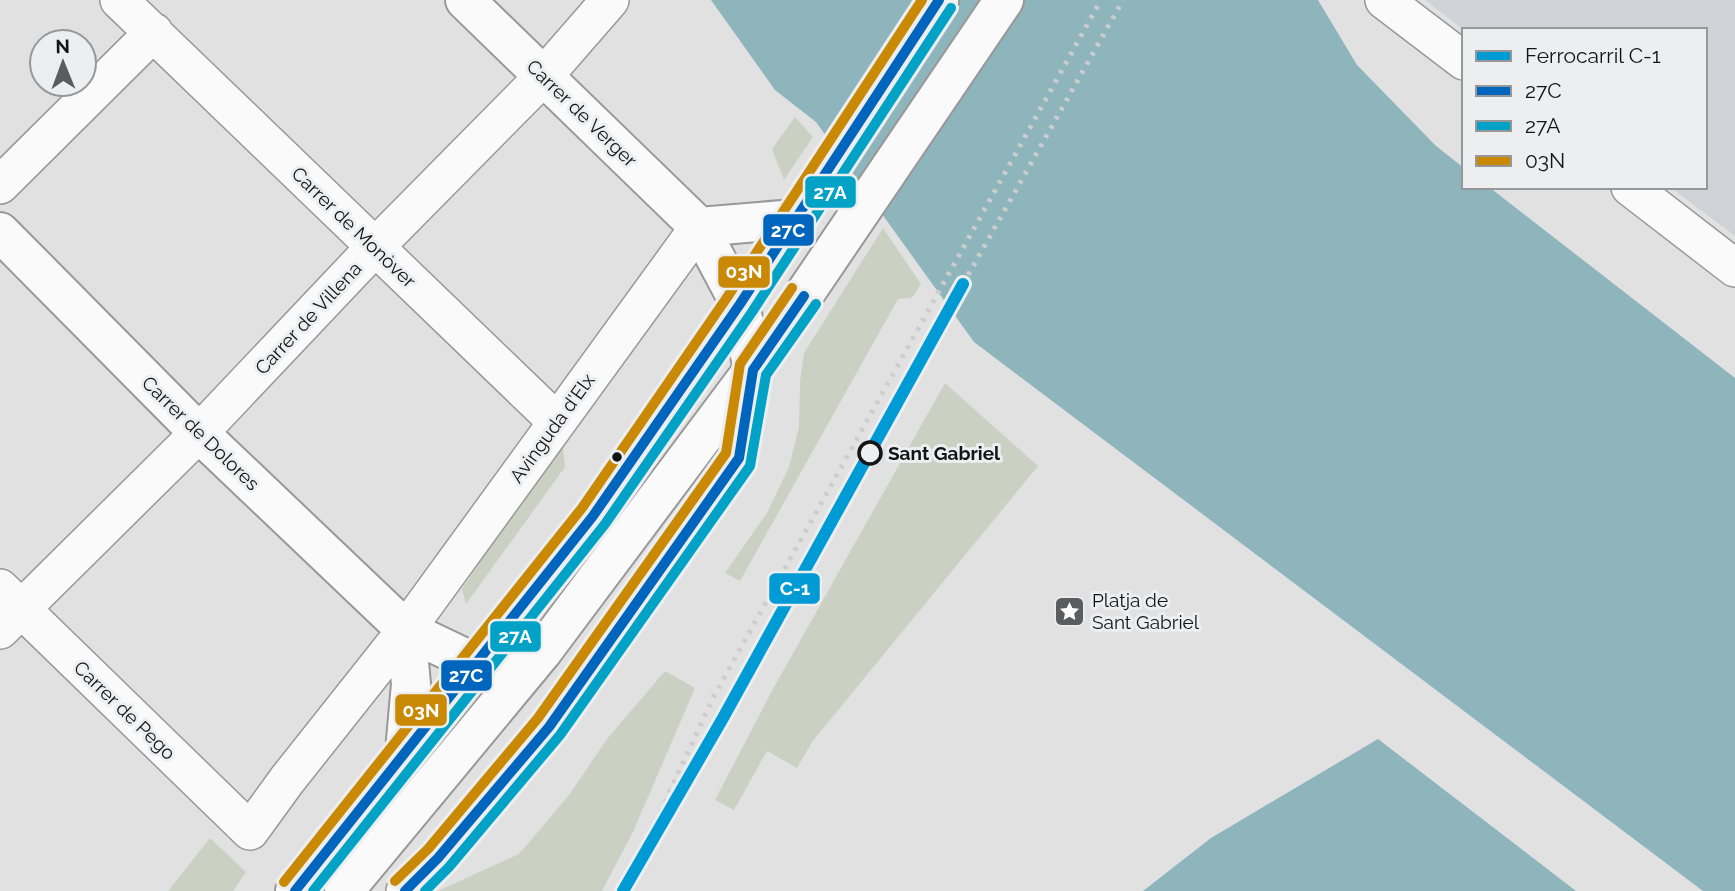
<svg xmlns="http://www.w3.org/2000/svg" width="1735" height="891" font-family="Raleway,sans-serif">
<rect width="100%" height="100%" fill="#e1e1e2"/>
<!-- built -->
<path fill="#d0d2d7" d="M1425,0H1735V236L1670,187H1705V30H1464Z"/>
<!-- green -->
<path fill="#cbd1c2" d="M795,117L813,137L784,180L772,149Z
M883,228L921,284L912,298L898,299L740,581L725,573L767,513L789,467L799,427L800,381L804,353Z
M945,383L1038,466L812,742L797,768L767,751L734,810L715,800L773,689Z
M562,438L565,467L466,604L462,589Z
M665,671L695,688L633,832L602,891H438L519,854L569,795L607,739Z
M210,838L246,872L233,891H168Z"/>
<!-- water -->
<path fill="#8eb4bc" d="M711,0H1318L1357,65L1436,146L1464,168V187H1489L1735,378V891H1703L974,342L816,122L775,90Z
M1378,739L1576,891H1143L1211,838Z"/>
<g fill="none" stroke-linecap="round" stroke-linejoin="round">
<defs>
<path id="street" d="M119,0L556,421
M1384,0L1464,61
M0,185L154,32
M1630,187L1735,268
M0,588L250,831L287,780L406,630L699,227
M0,630L199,433L375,247L543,77L610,0
M405,891L438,858L549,727L739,458L753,370"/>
<path id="secondary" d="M465,0L699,227L740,304L753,370
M699,227L794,219
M0,232L199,433L406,630L475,663L495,665L542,652
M405,751L411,684L406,630"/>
<path id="primary" d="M295,891L593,516L740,304L939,0
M344,891L542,652L753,370L1004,0"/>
</defs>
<!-- street casing -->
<use href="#street" stroke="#989899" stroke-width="40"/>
<!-- secondary casing -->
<use href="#secondary" stroke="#989899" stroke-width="42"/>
<!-- primary casing -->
<use href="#primary" stroke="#989899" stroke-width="42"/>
<!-- street -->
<use href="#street" stroke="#fafafb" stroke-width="37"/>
<!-- secondary -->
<use href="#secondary" stroke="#fafafb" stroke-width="38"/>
<!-- primary -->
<use href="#primary" stroke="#fafafb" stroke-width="38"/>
<!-- rail -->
<path stroke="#cdcdcd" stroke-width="5" stroke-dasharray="3.5 7" stroke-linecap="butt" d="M963,284L1123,0
M625,888L714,696L1101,0"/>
<defs>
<path id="bus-1" d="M295,891L593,516L740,304L939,0
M405,891L438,858L549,727L739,458L753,370L804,296"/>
<path id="bus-2" d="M313,891L605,524L752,312L951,8
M425,891L449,867L560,735L750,466L766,375L816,304"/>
<path id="bus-3" d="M395,881L428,849L538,718L726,453L740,364L792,288
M284,882L582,508L728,296L922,0"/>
</defs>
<!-- bus-1 casing -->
<use href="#bus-1" stroke="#edeef0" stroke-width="16"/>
<!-- bus-2 casing -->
<use href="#bus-2" stroke="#edeef0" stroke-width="16"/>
<!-- bus-3 casing -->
<use href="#bus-3" stroke="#edeef0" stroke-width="16"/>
<!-- bus-1 -->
<use href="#bus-1" stroke="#0065bd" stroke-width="10"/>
<!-- bus-2 -->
<use href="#bus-2" stroke="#01a2c5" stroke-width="10"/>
<!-- bus-3 -->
<use href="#bus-3" stroke="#c98904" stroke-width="10"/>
<defs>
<path id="rail-1" d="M623,891L723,718L963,284"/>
</defs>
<!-- rail-1 casing -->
<use href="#rail-1" stroke="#edeef0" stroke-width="18"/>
<!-- rail-1 -->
<use href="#rail-1" stroke="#009ad5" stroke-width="12"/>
</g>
<!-- icons -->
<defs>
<symbol id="sight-square" viewBox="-11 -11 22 22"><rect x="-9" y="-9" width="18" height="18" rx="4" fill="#5b5c5d" stroke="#edeef0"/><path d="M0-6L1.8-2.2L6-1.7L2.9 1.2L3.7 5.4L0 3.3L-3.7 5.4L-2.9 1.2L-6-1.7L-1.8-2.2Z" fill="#fff"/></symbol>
</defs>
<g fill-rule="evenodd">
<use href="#sight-square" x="1052" y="594" width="35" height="35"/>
</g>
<!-- markers -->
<circle fill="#edeef0" stroke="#131415" stroke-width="3.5" cx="870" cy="453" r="11"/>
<circle fill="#131415" stroke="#edeef0" stroke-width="2.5" cx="617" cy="457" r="6"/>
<g text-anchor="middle" stroke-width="6" stroke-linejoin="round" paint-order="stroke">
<!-- street labels -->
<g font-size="19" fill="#131415" stroke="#edeef0">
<text transform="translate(582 113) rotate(44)" y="7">Carrer de Verger</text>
<text transform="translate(354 227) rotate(44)" y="7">Carrer de Monòver</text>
<text transform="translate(308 318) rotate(-47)" y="7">Carrer de Villena</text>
<text transform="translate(552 428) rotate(-54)" y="7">Avinguda d'Elx</text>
<text transform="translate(201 433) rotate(44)" y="7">Carrer de Dolores</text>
<text transform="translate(125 710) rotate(44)" y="7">Carrer de Pego</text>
</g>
<!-- stop labels -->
<g font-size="19" font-weight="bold" fill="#131415" stroke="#edeef0" text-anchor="start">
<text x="888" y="460">Sant Gabriel</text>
</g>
<!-- poi labels -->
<g font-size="19" fill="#131415" stroke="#edeef0" text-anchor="start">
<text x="1092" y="607">Platja de<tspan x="1092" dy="22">Sant Gabriel</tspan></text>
</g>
</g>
<g stroke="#edeef0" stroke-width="2.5">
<rect x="804" y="175" width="53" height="34" rx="7" fill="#01a2c5"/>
<rect x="762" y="213" width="53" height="34" rx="7" fill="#0065bd"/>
<rect x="717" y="255" width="54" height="34" rx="7" fill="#c98904"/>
<rect x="768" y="572" width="53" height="33" rx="7" fill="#009ad5"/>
<rect x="489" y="620" width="53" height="33" rx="7" fill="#01a2c5"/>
<rect x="440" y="659" width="53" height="33" rx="7" fill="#0065bd"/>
<rect x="394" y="693" width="54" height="34" rx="7" fill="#c98904"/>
</g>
<g font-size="19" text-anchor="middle" font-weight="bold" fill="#fff">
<text x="830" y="199">27A</text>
<text x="788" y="237">27C</text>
<text x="744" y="278">03N</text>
<text x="795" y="595">C-1</text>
<text x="515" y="643">27A</text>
<text x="466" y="682">27C</text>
<text x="421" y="717">03N</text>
</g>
<!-- legend -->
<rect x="1462" y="28" width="245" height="161" fill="#edeef0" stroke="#969798" stroke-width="2"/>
<rect x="1476" y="51" width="35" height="10" fill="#009ad5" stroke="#969798" stroke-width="2"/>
<text x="1525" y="63" font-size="21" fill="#131415">Ferrocarril C-1</text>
<rect x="1476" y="86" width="35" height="10" fill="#0065bd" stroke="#969798" stroke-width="2"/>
<text x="1525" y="98" font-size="21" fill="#131415">27C</text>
<rect x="1476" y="121" width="35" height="10" fill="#01a2c5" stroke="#969798" stroke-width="2"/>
<text x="1525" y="133" font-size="21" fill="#131415">27A</text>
<rect x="1476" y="156" width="35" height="10" fill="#c98904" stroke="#969798" stroke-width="2"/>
<text x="1525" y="168" font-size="21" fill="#131415">03N</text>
<!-- north arrow -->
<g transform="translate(63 63) rotate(359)"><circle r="33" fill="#edeef0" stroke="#969798" stroke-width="2"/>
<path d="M0-5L12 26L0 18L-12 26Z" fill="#5b5c5d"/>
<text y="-10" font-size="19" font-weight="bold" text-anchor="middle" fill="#131415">N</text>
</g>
</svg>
